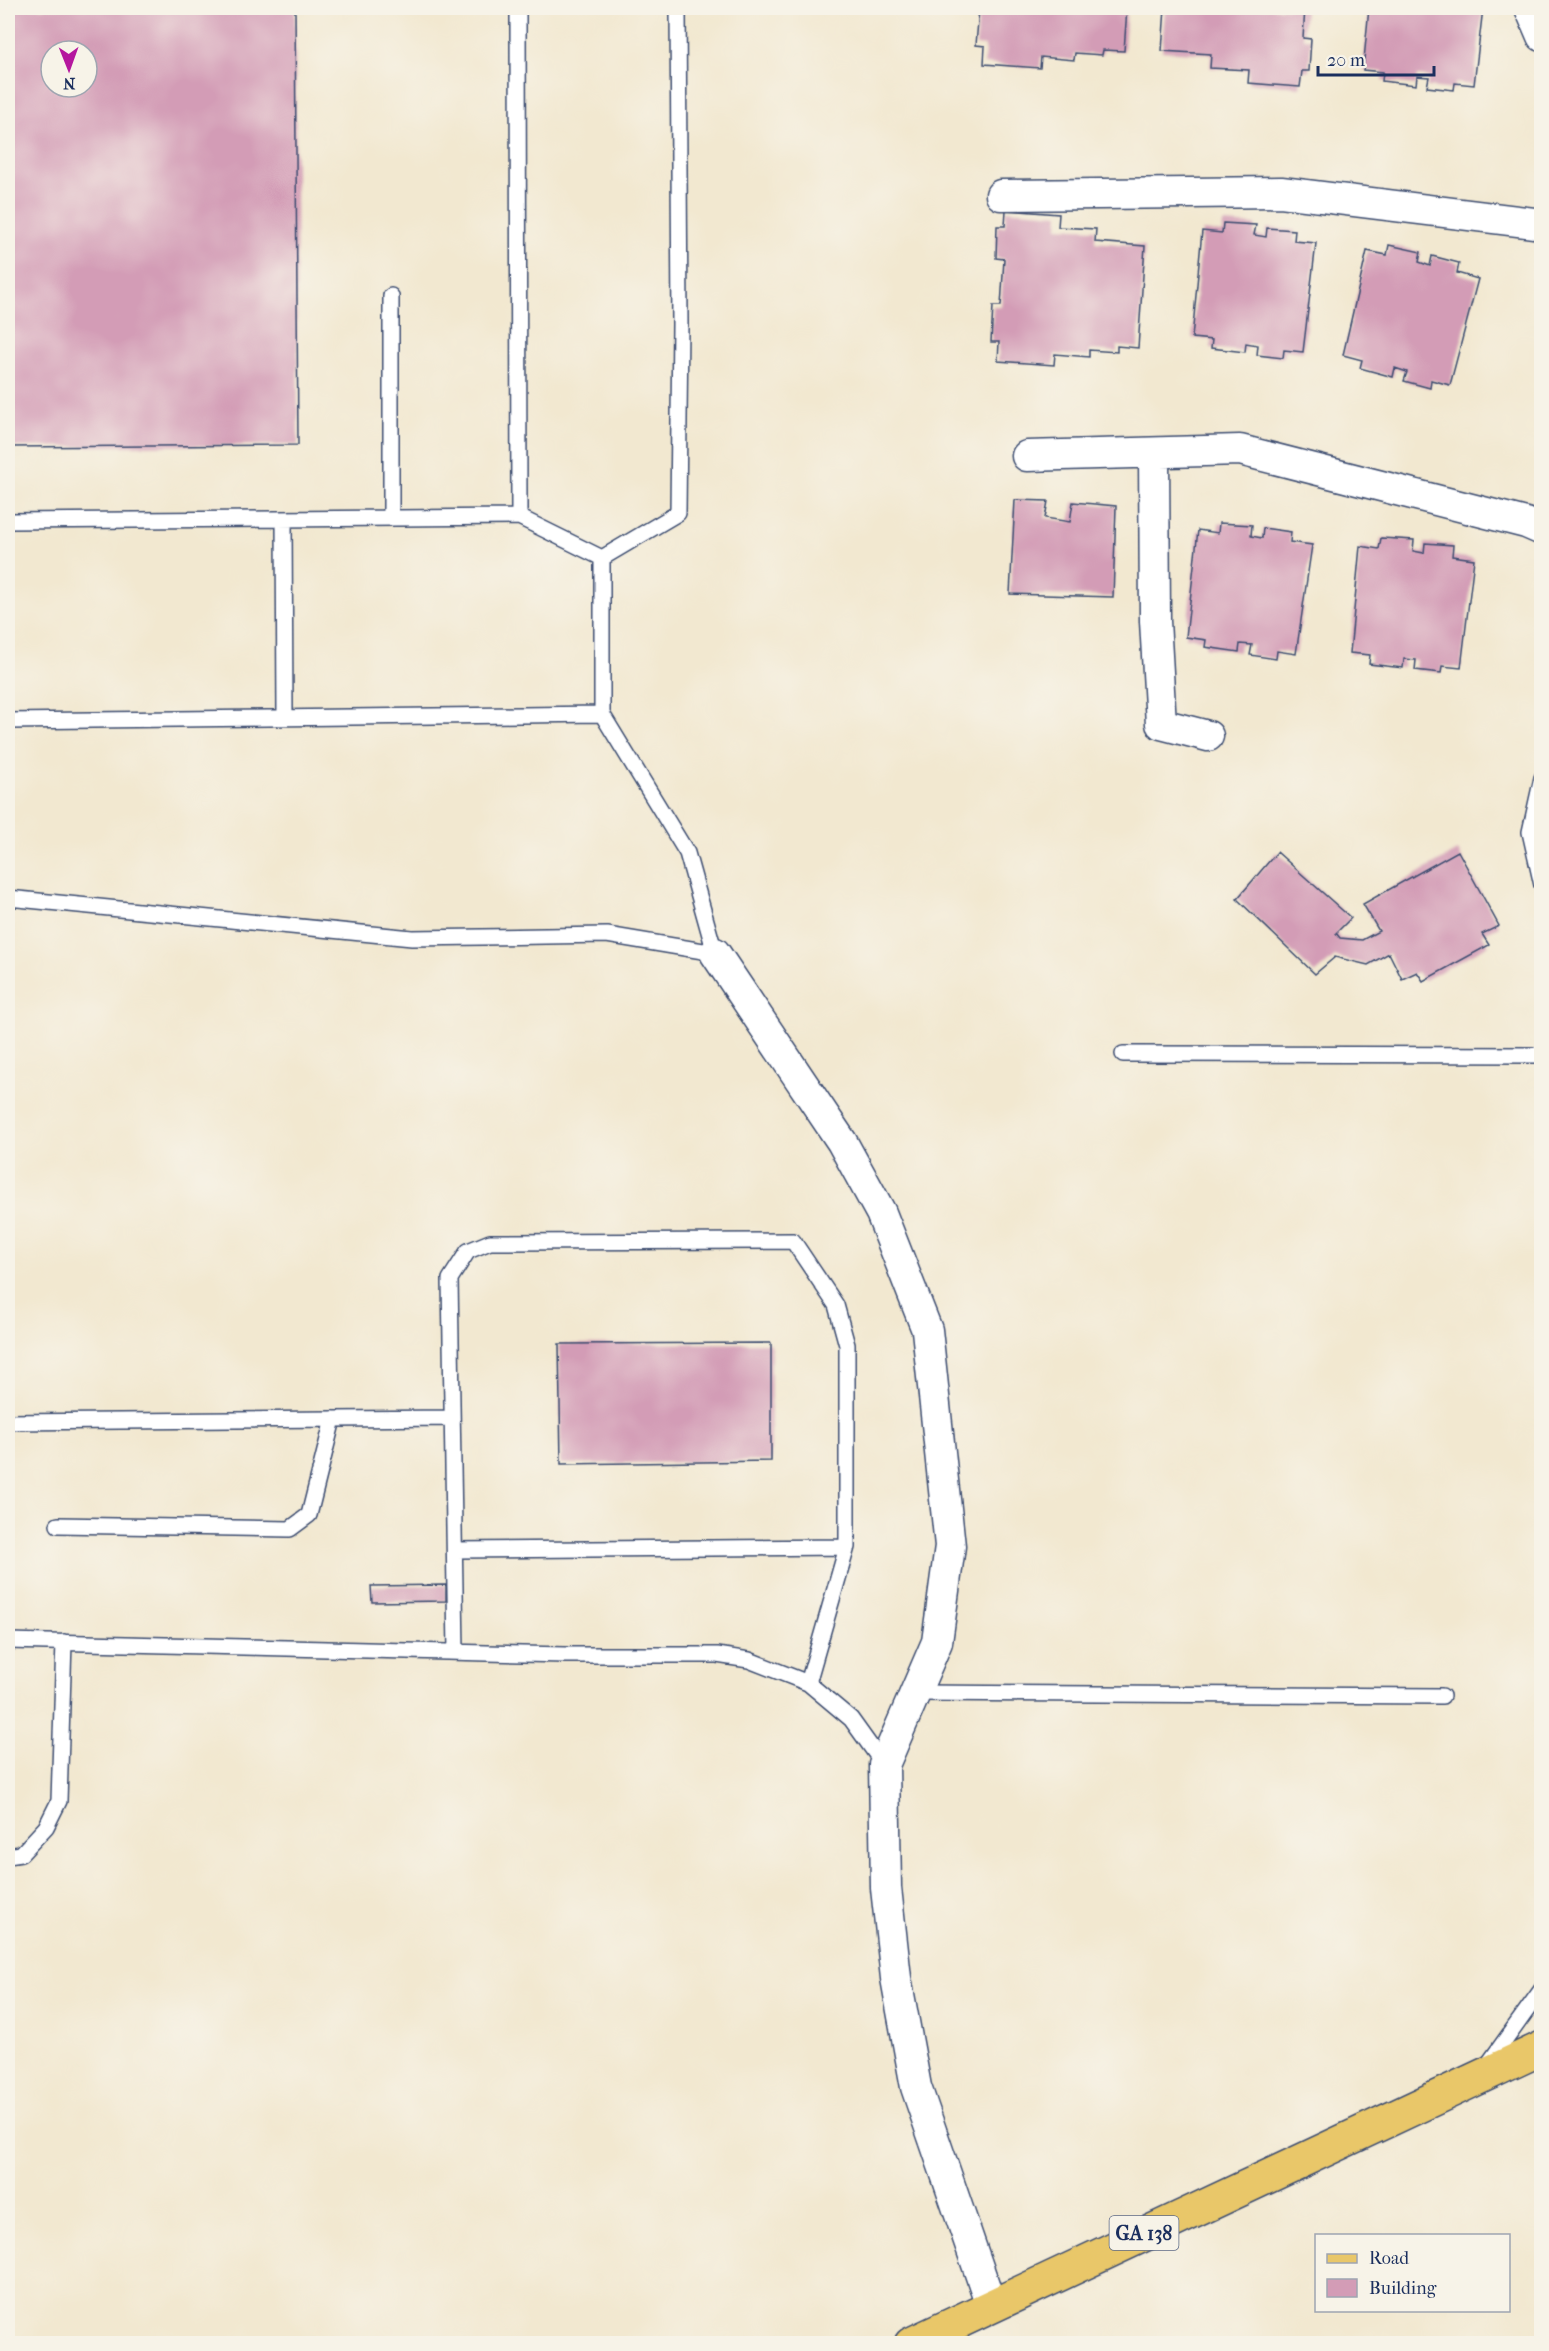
<svg xmlns="http://www.w3.org/2000/svg" width="1549" height="2351" font-family="'IM FELL French Canon',serif">
<rect width="100%" height="100%" fill="#f7f3e8"/>
<filter id="ink" filterUnits="userSpaceOnUse"><feTurbulence type="fractalNoise" baseFrequency=".0167" numOctaves="2"/><feDisplacementMap in="SourceGraphic" scale="12" xChannelSelector="R" yChannelSelector="G"/><feConvolveMatrix kernelMatrix="1 2 1 2 8 2 1 2 1" color-interpolation-filters="sRGB"/></filter>
<filter id="wash" filterUnits="userSpaceOnUse"><feTurbulence type="fractalNoise" baseFrequency=".008" numOctaves="4" result="noise"/><feDisplacementMap in="SourceGraphic" scale="24" xChannelSelector="R" yChannelSelector="G"/><feGaussianBlur stdDeviation="1.35" result="paint"/><feColorMatrix in="noise" values="0 0 0 0 0 0 0 0 0 0 0 0 0 0 0 0 0 1.4 0 .05"/><feComposite in="paint" operator="in"/></filter>
<g filter="url(#wash)">
<rect width="100%" height="100%" fill="#f2e8d0"/>
<g id="blocks">
<!-- building -->
<path fill="#d39cb6" fill-rule="evenodd" d="M8,8H295L298,445L8,447ZM51,51H87V87H51Z
M987,8H1127L1124,51L1103,50L1102,55L1075,53L1074,60L1041,57L1040,68L984,64L985,46L976,45L979,9Z
M1165,8H1305L1303,38L1311,39L1309,71H1302L1300,87L1248,83L1249,70L1210,68L1211,54L1162,51Z
M1369,8H1483L1474,85L1455,83L1454,90L1427,87L1429,77L1417,76L1416,85L1382,81L1383,72L1363,70Z
M1006,210L1059,214L1058,227L1096,229L1095,242L1145,246L1138,348L1117,346V352L1089,350V357L1055,354L1054,365L998,361L999,342H991L993,306H1001L1004,259L996,258L997,226H1005Z
M1223,223L1256,225L1254,235L1266,237L1267,228L1295,230L1294,241L1316,243L1303,352L1284,350L1283,358L1257,355L1258,345L1246,343L1245,352L1211,348L1212,340L1192,338L1202,231L1222,233Z
M1389,245L1421,252L1419,262L1430,266L1432,256L1459,263L1457,273L1478,279L1450,385L1431,380L1430,388L1404,381L1407,372L1395,368L1393,377L1360,368L1362,360L1343,355L1367,251L1387,255Z
M1015,500L1048,501L1045,518L1070,522L1073,502L1116,506L1113,597L1010,594Z
M1219,523L1252,525L1251,536L1262,538L1263,528L1291,532L1290,542L1312,545L1296,654L1277,651L1276,659L1250,655L1252,645L1240,644L1239,652L1205,647L1206,640L1186,637L1198,530L1218,533Z
M1381,538L1414,540L1413,551L1424,553L1425,543L1453,545L1452,556L1474,559L1461,668L1442,666L1441,673L1415,670L1416,660L1404,659L1403,668L1369,664L1370,655L1350,653L1360,546L1379,549Z
M1458,851L1499,926L1482,934L1489,945L1423,981L1417,972L1402,979L1389,953L1368,965L1335,957L1315,974L1237,899L1277,852L1351,918L1336,933L1340,938L1362,940L1379,931L1363,904Z
M771,1343V1461L561,1464L559,1344Z
M446,1585V1601L372,1602L371,1586Z"/>
</g>
</g>
<g filter="url(#ink)">
<use href="#blocks" fill-opacity="0" stroke="#3b4b6f" stroke-width="1.5"/>
<g fill="none" stroke-linecap="round" stroke-linejoin="round">
<defs>
<path id="lane" d="M518,8L519,517L602,558
M391,296V518
M284,519L285,718
M8,521L519,517
M8,721L602,714
M1542,778L1530,832L1542,885
M8,898L412,938L607,935L715,953L687,853L602,714V558L678,513L680,324L678,8
M1123,1054L1542,1055
M8,1422L452,1418
M58,1525L290,1529L309,1515L333,1419
M455,1550L847,1547
M8,1641L565,1655H717L749,1660L808,1683L851,1719L884,1765
M456,1652L450,1279L468,1251L490,1242L793,1241L836,1305L847,1345V1547L808,1683
M915,1693L1442,1696
M8,1856L21,1854L46,1827L59,1801L64,1642
M1486,2067L1542,1989"/>
<path id="street" d="M1530,8L1542,36
M1001,195L1281,192L1542,224
M1154,453L1155,621L1161,724L1208,736
M1027,456L1240,450L1526,523L1542,530
M715,953L842,1142L881,1213L927,1330L950,1546L937,1642L884,1765L886,1888L896,1978L916,2087L991,2305"/>
<path id="primary" d="M911,2344L1542,2048"/>
</defs>
<!-- lane casing -->
<use href="#lane" stroke="#3b4b6f" stroke-width="18"/>
<!-- street casing -->
<use href="#street" stroke="#3b4b6f" stroke-width="33"/>
<!-- primary casing -->
<use href="#primary" stroke="#3b4b6f" stroke-width="36"/>
<!-- lane -->
<use href="#lane" stroke="#fff" stroke-width="15"/>
<!-- street -->
<use href="#street" stroke="#fff" stroke-width="30"/>
<!-- primary -->
<use href="#primary" stroke="#e9c769" stroke-width="33"/>
</g>
</g>
<g text-anchor="middle" stroke-width="5" stroke-linejoin="round" paint-order="stroke">
<!-- shield labels -->
<rect fill="#f7f3e8" stroke="#5d6a87" stroke-width="1.5" x="1109.5" y="2216" width="69" height="34" rx="4.5"/>
<g font-size="20" font-weight="bold" fill="#1b2f5e">
<text x="1144" y="2240">GA 138</text>
</g>
</g>
<!-- margin -->
<rect width="1549" height="2351" fill="none" stroke="#f7f3e8" stroke-width="30"/>
<!-- legend -->
<rect x="1315" y="2234" width="195" height="78" fill="#f7f3e8" stroke="#9fa5b1" stroke-width="1.5"/>
<rect x="1327" y="2254" width="30" height="9" fill="#e9c769" stroke="#9fa5b1" stroke-width="1.5"/>
<text x="1369" y="2264" font-size="18" fill="#1b2f5e">Road</text>
<rect x="1327" y="2279" width="30" height="18" fill="#d39cb6" stroke="#9fa5b1" stroke-width="1.5"/>
<text x="1369" y="2294" font-size="18" fill="#1b2f5e">Building</text>
<!-- north arrow -->
<g transform="translate(69 69) rotate(179)"><circle r="28" fill="#f7f3e8" stroke="#9fa5b1" stroke-width="1.5"/>
<path d="M0-4.5L10 22L0 15L-10 22Z" fill="#b5179e"/>
<text y="-9" font-size="16" font-weight="bold" text-anchor="middle" fill="#1b2f5e">N</text>
</g>
<!-- scale -->
<path d="M1318 66v9h116v-9" fill="none" stroke="#1b2f5e" stroke-width="3"/>
<text x="1327" y="66" font-size="18" fill="#1b2f5e" stroke="#f7f3e8" stroke-width="4.5" paint-order="stroke">20 m</text>
</svg>
